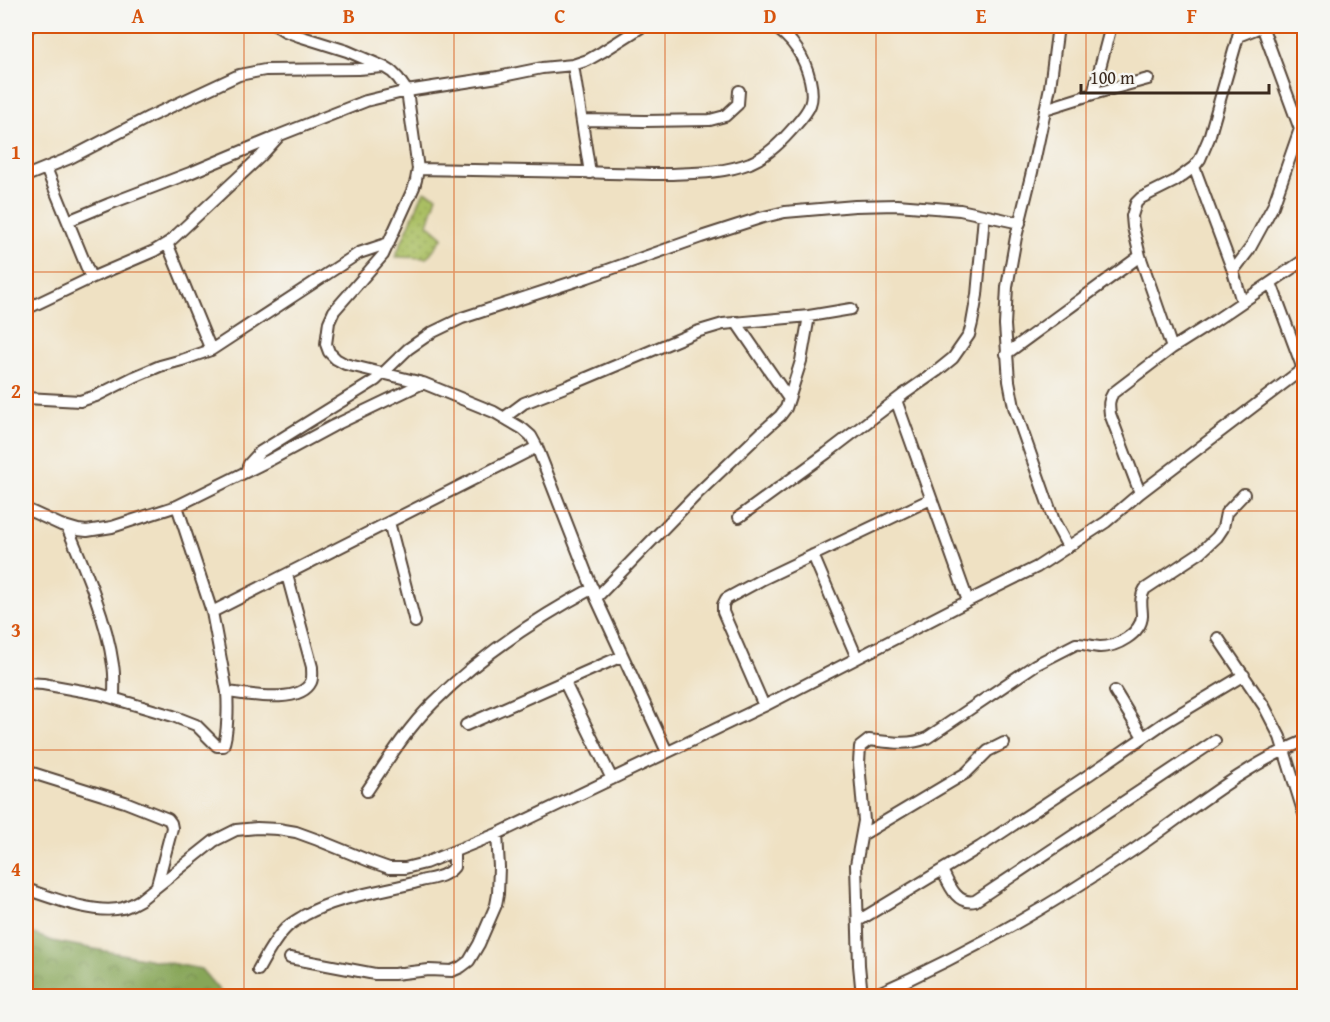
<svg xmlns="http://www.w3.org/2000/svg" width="1330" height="1022" font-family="'Gentium Book Plus',serif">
<defs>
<pattern id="forest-crowns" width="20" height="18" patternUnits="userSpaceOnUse" patternTransform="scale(1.5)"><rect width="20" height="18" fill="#87a659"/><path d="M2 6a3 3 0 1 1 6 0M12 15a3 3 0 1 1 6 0" fill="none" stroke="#708749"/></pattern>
<pattern id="park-dots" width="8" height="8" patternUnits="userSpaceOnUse" patternTransform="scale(1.5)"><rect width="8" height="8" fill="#aabf63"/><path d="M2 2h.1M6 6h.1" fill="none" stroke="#8c9b51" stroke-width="1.8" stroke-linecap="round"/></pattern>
</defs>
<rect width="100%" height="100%" fill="#f6f6f2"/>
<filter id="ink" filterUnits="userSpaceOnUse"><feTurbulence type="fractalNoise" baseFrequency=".0167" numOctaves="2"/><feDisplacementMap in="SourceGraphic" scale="12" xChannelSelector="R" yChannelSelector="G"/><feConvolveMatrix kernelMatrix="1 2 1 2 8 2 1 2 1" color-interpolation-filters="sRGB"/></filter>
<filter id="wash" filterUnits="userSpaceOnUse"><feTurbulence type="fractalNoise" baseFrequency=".008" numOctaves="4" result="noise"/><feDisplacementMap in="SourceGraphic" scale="24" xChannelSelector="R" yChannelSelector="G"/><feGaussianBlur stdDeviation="1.35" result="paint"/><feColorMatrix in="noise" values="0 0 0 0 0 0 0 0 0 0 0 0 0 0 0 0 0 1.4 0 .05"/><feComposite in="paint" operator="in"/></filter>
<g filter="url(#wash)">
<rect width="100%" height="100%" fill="#efe1c3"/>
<!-- forest -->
<path fill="url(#forest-crowns)" stroke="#61683c" stroke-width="1.5" d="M26,931L52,941L201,969L224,996H26Z"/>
<!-- park -->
<path fill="url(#park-dots)" stroke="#727440" stroke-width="1.5" d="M424,191L437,196L428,224L443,237L427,258L395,257Z"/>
</g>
<g filter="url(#ink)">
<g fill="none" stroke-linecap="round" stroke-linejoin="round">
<defs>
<path id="minor" d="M277,26L285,31L299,36L347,51L384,67L392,72L398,78L407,91L418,169L416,180L414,187L383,255L334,311L329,322L326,344L329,352L336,359L345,364L423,383L494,412L523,429L531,436L537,447L596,598L667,752
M1058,26L1050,87L1032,172L1016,237L1007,287L1005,325L1009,381L1014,407L1054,521L1068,547
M1262,26L1304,140
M26,29L31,26
M1238,36L1263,26
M573,65L590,173
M1093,94L1111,26
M1045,109L1093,94L1148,79
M582,120L645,121L710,120L725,116L738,104L739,91
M1194,167L1233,271L1242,302
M46,168L91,278
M418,169C473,170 527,171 582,172C611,173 640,174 669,174C697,173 724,173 750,163C769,155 783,140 796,125C810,109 815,102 810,80C805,59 793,37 772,26
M26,176L70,158L149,117L239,75L265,70L358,69L383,67
M68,221L109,204L190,173L276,137
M167,243L211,350
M1233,271L1249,250L1273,206L1300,129
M1271,283L1303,369
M26,309L91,278L154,251L169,242L261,156L280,135L366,101L407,91L498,77L542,68L573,65L588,60L602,52L643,26
M736,322L789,399
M1172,348L1140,256L1133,227L1132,216L1136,203L1141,198L1175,181L1194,167L1200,159L1209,138L1241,26
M1006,354L1140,256
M26,398L80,401L96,396L134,377L160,366L182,360L211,350L359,253L389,243
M896,400L968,601
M505,417L524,403L570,385L696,332L723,324L809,316L851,309
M246,472L249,464L260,452L376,380L408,349L431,333L462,318L588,277L701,237L760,218L785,212L855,206L897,205L960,210L1020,223
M1140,493L1110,414C1109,405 1108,401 1113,393L1172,348L1210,324L1304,260
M26,509L61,525L78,530L87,531L112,527L177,506L270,460L333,426L423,383
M739,517L827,453L904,394L937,371L953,358L969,335L972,323L977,295L984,216
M389,522L415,622
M67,527C85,569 107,620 113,665C115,675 114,686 114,697
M813,555L857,658
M596,598L697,494L761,433L780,416L786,408L789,399L801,361L809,316
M212,612L537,447
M1218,638L1264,706L1280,737L1304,814
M564,681L612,779
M26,683L43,684L99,694L173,716L196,725L217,746H223C228,735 228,705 227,692L212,612L177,506
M1115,691L1143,737
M227,692C247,694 300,705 311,682C313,678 312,672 312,667L287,575
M764,706L723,612V605L726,599L761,580L931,499
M466,725L622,656
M26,771L125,802L168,819L171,823L172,828L157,885
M367,791C387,761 407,729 433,703C480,656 535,619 593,588
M862,835L966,773L988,751L1004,743
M942,870C949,884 956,905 975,901L1215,741
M26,889C53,898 95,915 123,908C129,906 135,903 140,900L214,841L236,830L257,828L278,829L296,832L318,840L372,862L389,868H405L425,863L497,834L764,706L968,601L1037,567L1106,522L1140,493L1304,368
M858,921L980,847L1090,774L1164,723L1244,675
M290,958L375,974H394L429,970L452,971L461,967L469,961L479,944L496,905L498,894L499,867L497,834
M258,970C266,956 274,940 286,928C292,922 299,919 305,915C341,895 382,892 421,881C433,878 446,877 454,867V852
M862,996L859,965L856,865L864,821L859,763L860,747L869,740C889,742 908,746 927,738L1035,665L1076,644C1084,643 1092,647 1100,647C1116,647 1141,634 1142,616C1142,606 1139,598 1145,589L1201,552L1217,537L1223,528L1226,513L1244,494
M872,996C964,956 1052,905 1135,849C1190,811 1242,767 1304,741"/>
</defs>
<!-- minor casing -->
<use href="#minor" stroke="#564537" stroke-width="14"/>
<!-- minor -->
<use href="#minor" stroke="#fff" stroke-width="10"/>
</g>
</g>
<!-- grid -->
<path fill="none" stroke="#d7540e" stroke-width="1.5" stroke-opacity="0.55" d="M244,26V996M454,26V996M665,26V996M876,26V996M1086,26V996M26,272H1304M26,511H1304M26,750H1304"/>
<!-- margin -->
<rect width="1330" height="1022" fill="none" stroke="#f6f6f2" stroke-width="66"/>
<!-- scale -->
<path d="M1081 84v9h188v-9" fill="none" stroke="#3b2a1e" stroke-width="3"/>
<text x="1090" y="84" font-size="18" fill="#3b2a1e" stroke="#f6f6f2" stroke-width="4.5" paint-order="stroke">100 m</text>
<rect x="33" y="33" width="1264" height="956" fill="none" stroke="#d7540e" stroke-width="2"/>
<g font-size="20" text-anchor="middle" font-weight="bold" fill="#d7540e">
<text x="138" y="23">A</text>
<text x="349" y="23">B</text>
<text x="560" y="23">C</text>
<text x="770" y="23">D</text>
<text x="981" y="23">E</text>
<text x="1192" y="23">F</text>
<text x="16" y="159">1</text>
<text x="16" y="398">2</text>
<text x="16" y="637">3</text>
<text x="16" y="876">4</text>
</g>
</svg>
